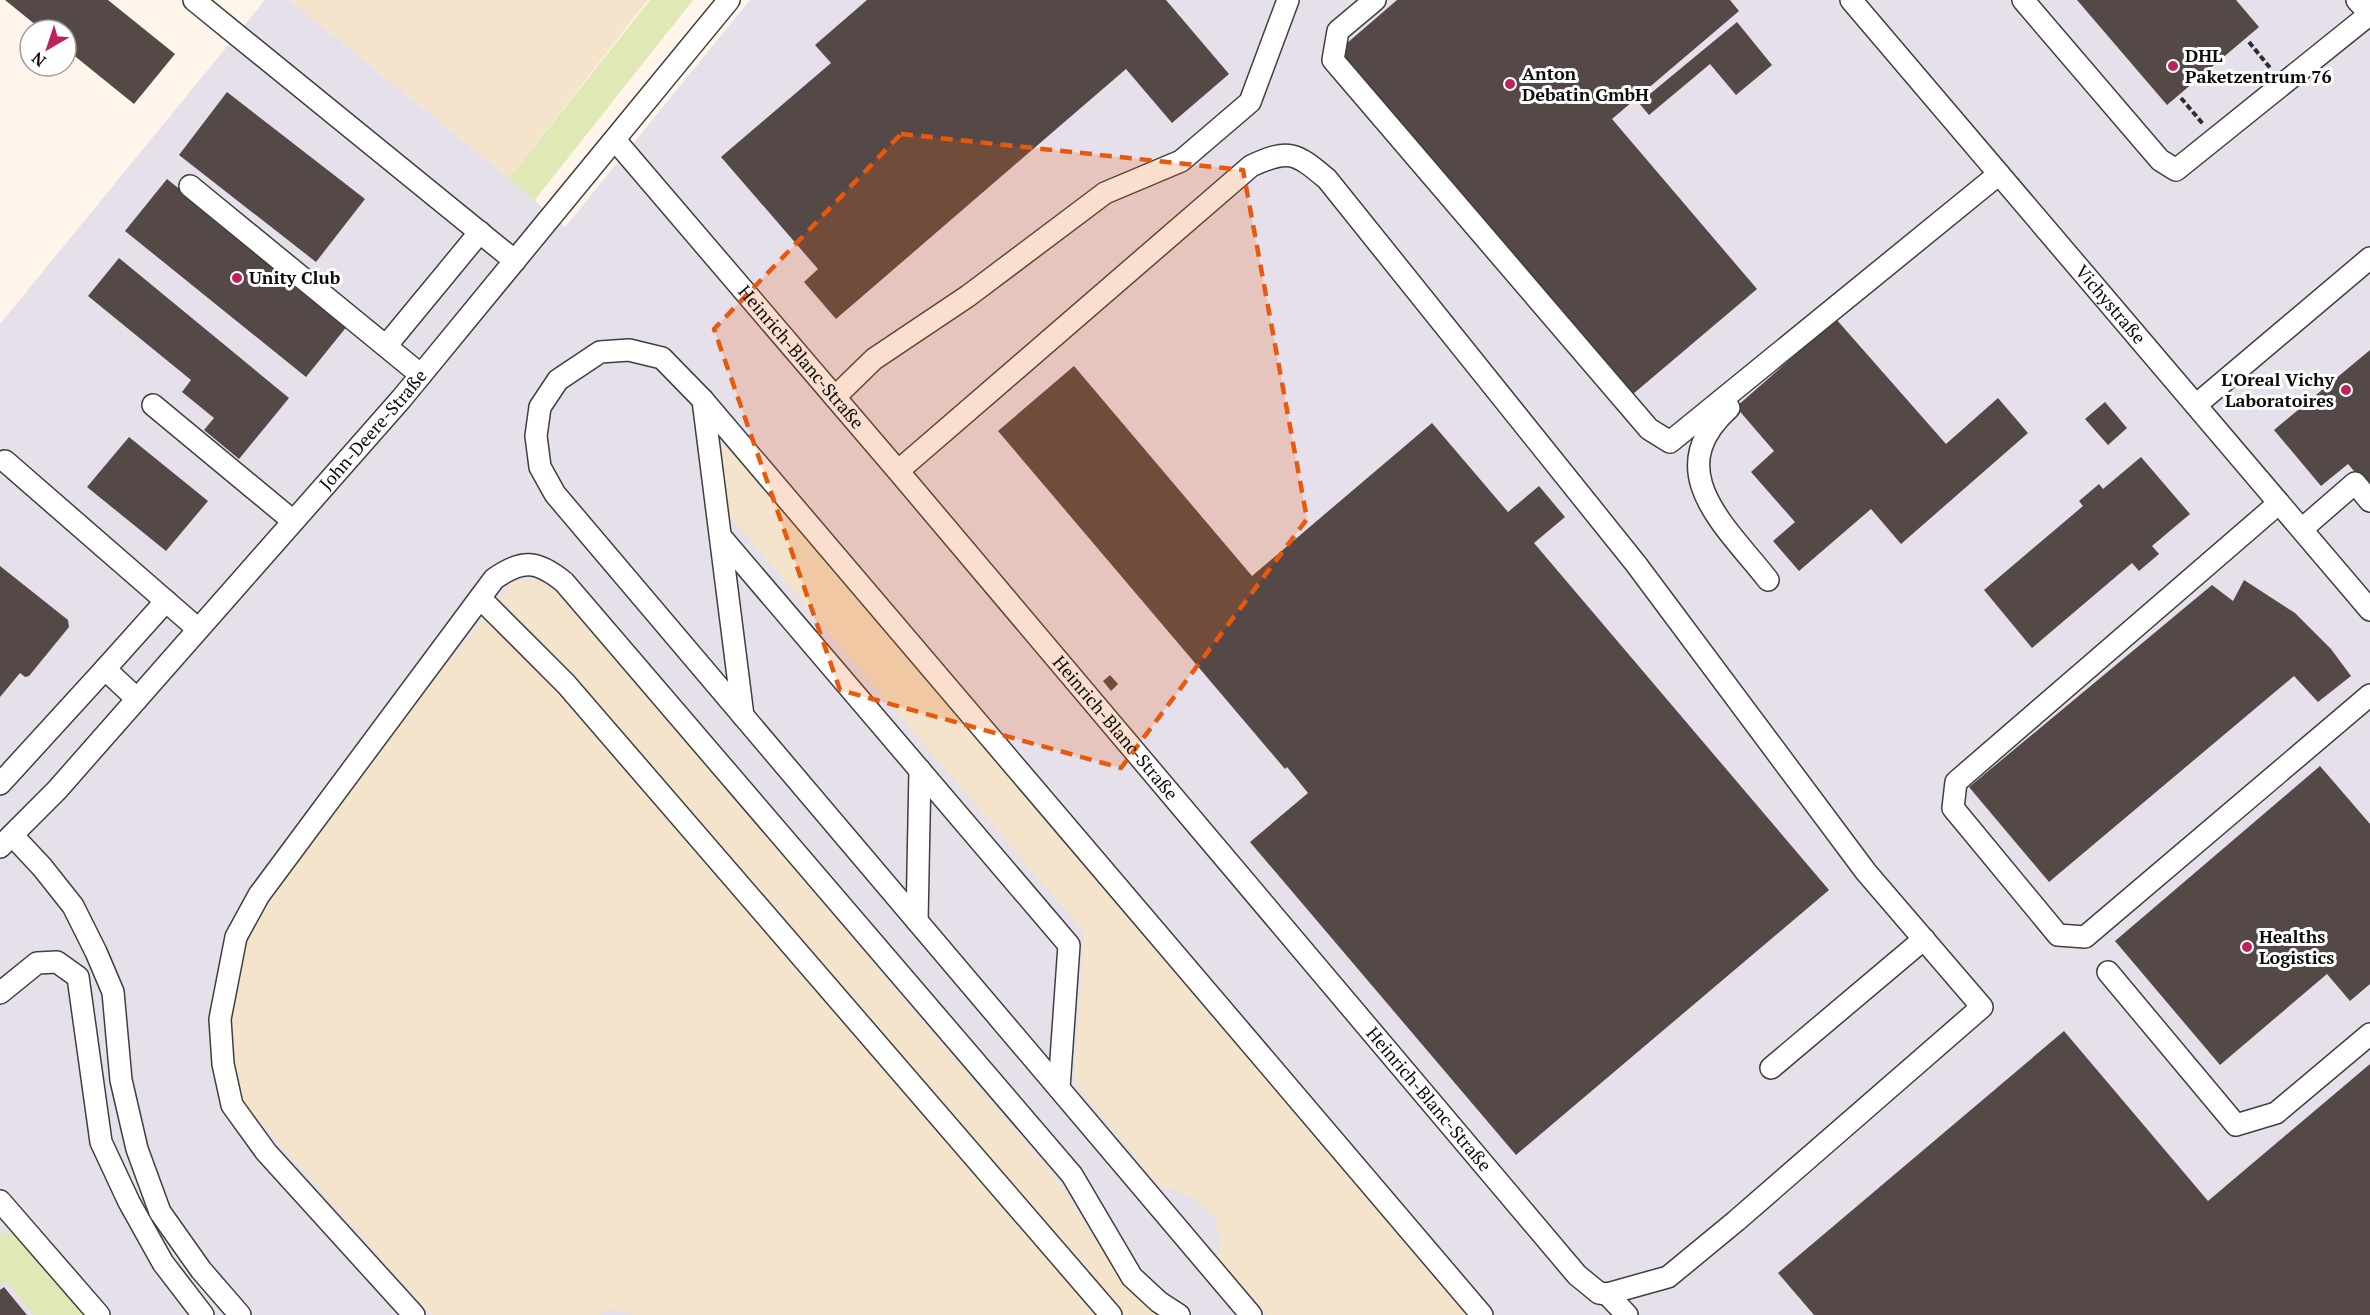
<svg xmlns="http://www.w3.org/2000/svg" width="2370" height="1315" font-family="'PT Serif',serif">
<rect width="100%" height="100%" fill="#fff5eb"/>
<!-- industrial -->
<path fill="#e6e0eb" d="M265,0H290L509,178L565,227L750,0H2370V1315H0V324Z"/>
<!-- farmland -->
<path fill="#f4e4cb" d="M290,0H648L509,178Z
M718,444L728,445L1467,1315H1267L1217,1256L1221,1240L1215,1218L1190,1196L1158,1185L1074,1081L1084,932L728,514Z
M536,579L560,593L1060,1183L1128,1290L1159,1315H637L608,1309L600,1315H431L244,1104L223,1064L220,1019L259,895L513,582Z"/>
<!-- green -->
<path fill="#e0e9b5" d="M650,0H693L534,201L509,178Z
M0,1233H11L23,1238L90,1315H34L7,1281L0,1286Z"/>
<!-- building -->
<path fill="#554948" d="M5,0H108L175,54L134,104L66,49V30H42Z
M867,0H1166L1229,74L1172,123L1126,69L836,319L804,282L818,269L721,157L831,63L815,45Z
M1397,0H1730L1739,11L1612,119L1757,289L1633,394L1339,50Z
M2077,0H2236L2259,27L2167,105Z
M1737,22L1772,65L1736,95L1710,64L1649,115L1639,103Z
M227,92L365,199L316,262L179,155Z
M167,179L348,325L306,377L125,231Z
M119,258L289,398L239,459L204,430L214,418L182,392L191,380L88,296Z
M1836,319L1946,444L1998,398L2028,433L1901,544L1871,509L1799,571L1773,541L1795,522L1751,472L1774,451L1736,407Z
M2370,350V490L2348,464L2321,486L2274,430Z
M1074,366L1252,576L1432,423L1508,512L1539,486L1565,517L1534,543L1829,890L1516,1155L1250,842L1308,793L1287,767L1285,769L998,431Z
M2105,402L2127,428L2108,445L2085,419Z
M129,437L208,501L166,551L87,487Z
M2141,457L2190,514L2152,546L2159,554L2139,571L2132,563L2032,648L1984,590L2083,506L2079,501L2099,484L2103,489Z
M0,566L68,620L69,627L29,676L25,677L20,673L0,697Z
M2244,580L2295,613L2331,649L2351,676L2318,702L2294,676L2049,882L1969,787L2212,585L2233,601Z
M1110,675L1118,684L1111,691L1103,681Z
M2320,766L2370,824V984L2350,1001L2327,974L2220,1065L2115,941Z
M2064,1031L2208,1201L2370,1064V1315H1814L1778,1273Z
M4,1287L27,1315H0V1290Z"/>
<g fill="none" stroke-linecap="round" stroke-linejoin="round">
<defs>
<g id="minor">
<path d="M194,0L515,261"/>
<path d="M1375,0L1338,31L1333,60L1649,429L1670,442L1999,174"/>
<path id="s1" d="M1851,0L2370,610"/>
<path d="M2023,0L2160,160L2176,170L2370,14"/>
<path d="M2357,0L2370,14"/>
<path id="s2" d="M615,140L898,471L1577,1275L1599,1293L1607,1294L1668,1277L1736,1221L1982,1007L1866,872L1636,564L1327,179C1296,153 1289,148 1251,166L898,471"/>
<path d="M190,186L421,375"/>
<path d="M386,346L480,232"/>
<path d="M835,397L874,359L968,296L1105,193L1181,161L1250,102L1288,0"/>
<path d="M703,400L743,716"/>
<path d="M153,405L293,521"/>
<path d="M2196,405L2370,258"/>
<path d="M1729,408C1659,471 1726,526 1768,580"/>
<path d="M5,461L198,629"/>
<path d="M2279,503L1956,782L1953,808L2058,935L2085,937L2370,695"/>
<path d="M2302,529L2355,483L2370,501"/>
<path d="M721,537L1069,945L1059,1088"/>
<path d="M480,598L566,684L1111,1315"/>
<path d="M137,699L105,669L166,601"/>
<path d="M0,784L105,669"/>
<path d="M13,836L42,867L73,906L96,952L113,992L121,1080L137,1149L160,1212L201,1270L240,1315"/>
<path id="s3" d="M0,847L57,790L402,398L729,0"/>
<path d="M917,921L920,770"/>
<path d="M2108,972L2236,1125L2276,1113L2370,1034"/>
<path d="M0,993L37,963L57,962L78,977L101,1142L129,1202L163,1263L203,1315"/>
<path d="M1771,1068L1924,939"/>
<path d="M0,1201L99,1315"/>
<path d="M1607,1294L1627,1315"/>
<path d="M414,1315L266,1152L232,1105L223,1064L220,1019L236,937L259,895L494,579C522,559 537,560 564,582L1072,1175L1132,1277L1159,1302L1179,1315"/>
<path d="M1251,1315L555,494L540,467L536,436L540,407L558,380L600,352L629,350L662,358L703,400L1482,1315"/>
</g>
</defs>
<!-- minor casing -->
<use href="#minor" stroke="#3f3f3f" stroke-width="24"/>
<!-- path -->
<path stroke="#2e2e2e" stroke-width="4" stroke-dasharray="6 3" stroke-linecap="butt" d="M2249,42L2271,69
M2181,98L2203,124"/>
<!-- minor -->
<use href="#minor" stroke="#fff" stroke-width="21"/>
</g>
<!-- marked area -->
<path fill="#e8590c" fill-opacity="0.2" stroke="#e8590c" stroke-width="4.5" stroke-dasharray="12 8" stroke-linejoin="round" d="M901,134L1243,170L1307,519L1121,768L840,690L714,329Z"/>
<!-- markers -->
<g fill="#bc235b" stroke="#fff" stroke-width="2">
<circle cx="2173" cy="66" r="6"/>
<circle cx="1510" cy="84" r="6"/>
<circle cx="237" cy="278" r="6"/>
<circle cx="2346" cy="390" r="6"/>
<circle cx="2247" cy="947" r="6"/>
</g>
<g text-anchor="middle" stroke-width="6" stroke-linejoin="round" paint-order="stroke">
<!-- poi labels -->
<g font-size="18" font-weight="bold" fill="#0c0c0c" stroke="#fff" text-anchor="start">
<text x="2185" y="62">DHL<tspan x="2185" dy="21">Paketzentrum 76</tspan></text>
<text x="1522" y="80">Anton<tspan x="1522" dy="21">Debatin GmbH</tspan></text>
<text x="249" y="284">Unity Club</text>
<text x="2334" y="386" text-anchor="end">L'Oreal Vichy<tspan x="2334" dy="21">Laboratoires</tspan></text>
<text x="2259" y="943">Healths<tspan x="2259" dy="21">Logistics</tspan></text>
</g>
<!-- street labels -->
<g font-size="18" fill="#0c0c0c" stroke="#fff">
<text dy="6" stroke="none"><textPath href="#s1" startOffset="400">Vichystraße</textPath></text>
<text dy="6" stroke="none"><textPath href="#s2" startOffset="286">Heinrich-Blanc-Straße</textPath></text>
<text dy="6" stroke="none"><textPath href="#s3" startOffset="560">John-Deere-Straße</textPath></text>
<text dy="6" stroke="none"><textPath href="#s2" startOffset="772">Heinrich-Blanc-Straße</textPath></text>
<text dy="6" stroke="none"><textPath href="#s2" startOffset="1258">Heinrich-Blanc-Straße</textPath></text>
</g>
</g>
<!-- north arrow -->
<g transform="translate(48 48) rotate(219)"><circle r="28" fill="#ffffff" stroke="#9e9e9e" stroke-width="1.5"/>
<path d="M0-4.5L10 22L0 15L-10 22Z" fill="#bc235b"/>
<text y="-9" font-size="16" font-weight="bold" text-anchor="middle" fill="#0c0c0c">N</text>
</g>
</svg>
